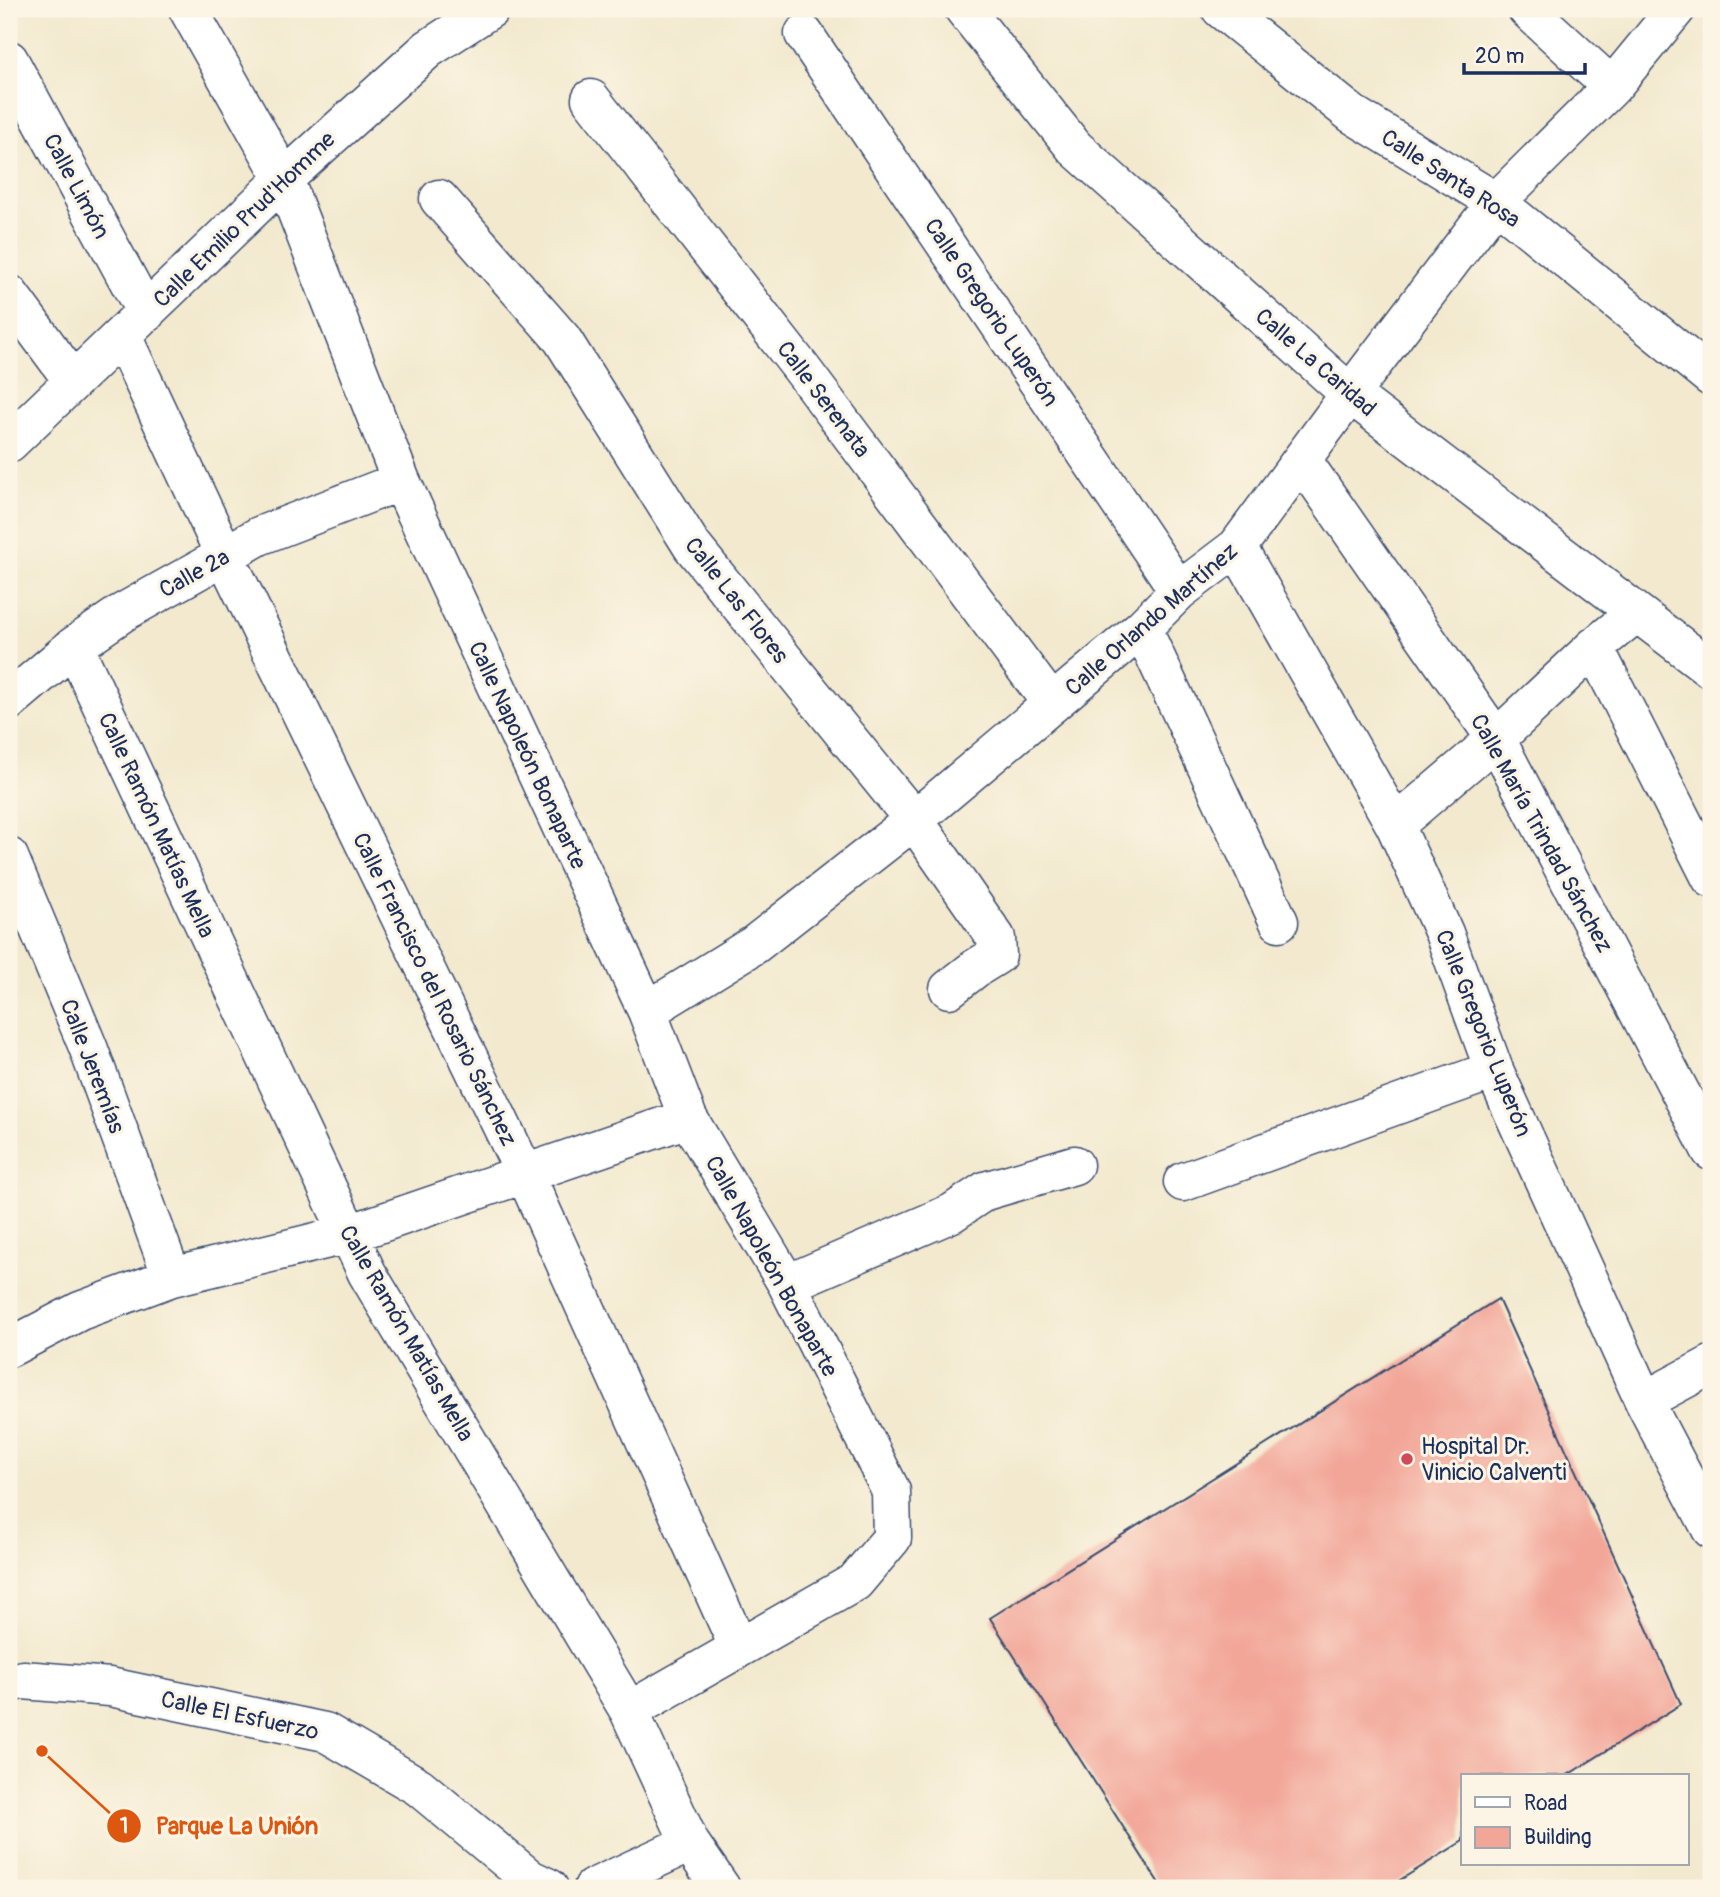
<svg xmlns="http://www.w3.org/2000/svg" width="1720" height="1897" font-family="Pangolin,sans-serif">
<rect width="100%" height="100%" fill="#fcf5e5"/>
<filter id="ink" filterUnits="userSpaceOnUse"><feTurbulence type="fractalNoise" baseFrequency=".0143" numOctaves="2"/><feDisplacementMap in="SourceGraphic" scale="14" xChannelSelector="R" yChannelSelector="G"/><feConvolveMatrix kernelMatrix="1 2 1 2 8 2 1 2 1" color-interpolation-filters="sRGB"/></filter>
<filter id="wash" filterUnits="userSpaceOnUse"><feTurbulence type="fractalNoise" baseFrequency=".00686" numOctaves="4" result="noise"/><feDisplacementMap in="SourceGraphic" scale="28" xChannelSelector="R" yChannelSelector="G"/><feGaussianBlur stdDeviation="1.57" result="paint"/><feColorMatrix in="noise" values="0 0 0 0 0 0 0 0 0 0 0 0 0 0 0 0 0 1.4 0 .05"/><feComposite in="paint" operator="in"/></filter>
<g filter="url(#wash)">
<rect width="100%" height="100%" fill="#f2e9ce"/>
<g id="blocks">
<!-- building -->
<path fill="#f2a698" d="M1498,1299L1681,1704L1566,1776H1463V1841L1387,1888H1162L990,1618Z"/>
</g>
</g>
<g filter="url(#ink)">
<use href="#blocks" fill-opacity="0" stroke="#3b4b6f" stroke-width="2"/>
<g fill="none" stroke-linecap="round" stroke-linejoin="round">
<defs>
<path id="minor" d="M188,9L284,179L401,481L647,1011L688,1118L787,1284L891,1491L892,1538L855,1582L629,1711
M964,9L1075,148L1350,394L1711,669
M1221,9L1352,114L1496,202L1711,377
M1527,9L1612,87
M804,34L1179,591
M9,60L146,313
M591,99L801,368L1052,704
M439,199L562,339L692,546L914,820L996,938L997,955L976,968L949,989
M9,294L73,381
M122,336L225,556L525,1174L739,1648
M9,443L284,179L428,49L490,9
M1302,460L1496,739L1711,1151
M1237,547L1395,825L1444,933L1494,1070L1644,1401L1711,1529
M1142,628L1279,922
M74,646L367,1273L629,1711L690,1843L721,1888
M1594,647L1711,878
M9,701L74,646L122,613L259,536L401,481
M1395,825L1496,739L1594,647L1636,613
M9,857L88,1047L172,1277
M647,1011L754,945L914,820L1142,628L1179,591L1237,547L1350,394L1496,202L1612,87L1676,9
M1183,1182L1494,1070
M787,1284L952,1213L985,1191L1074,1165
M9,1348L80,1311L172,1277L349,1234L688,1118
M1644,1401L1711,1365
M9,1683L23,1680L110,1687L325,1732L419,1787L530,1879L549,1888
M593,1888L690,1843"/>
</defs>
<!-- minor casing -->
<use href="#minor" stroke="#3b4b6f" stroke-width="41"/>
<!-- minor -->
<use href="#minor" stroke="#fff" stroke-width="38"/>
</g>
</g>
<!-- markers -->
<circle fill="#d1495b" stroke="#fcf5e5" stroke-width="2.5" cx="1407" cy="1459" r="7"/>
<g text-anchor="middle" stroke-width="6" stroke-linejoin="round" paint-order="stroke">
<!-- street labels -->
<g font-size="23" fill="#1b2f5e" stroke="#fcf5e5">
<text transform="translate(1451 178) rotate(33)" y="8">Calle Santa Rosa</text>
<text transform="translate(77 186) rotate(62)" y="8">Calle Limón</text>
<text transform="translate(244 219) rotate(-44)" y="8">Calle Emilio Prud'Homme</text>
<text transform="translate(992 312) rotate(56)" y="8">Calle Gregorio Luperón</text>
<text transform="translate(1316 362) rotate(41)" y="8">Calle La Caridad</text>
<text transform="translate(824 399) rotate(53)" y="8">Calle Serenata</text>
<text transform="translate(194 573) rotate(-29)" y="8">Calle 2a</text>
<text transform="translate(737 600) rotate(52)" y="8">Calle Las Flores</text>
<text transform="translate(1151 619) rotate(-41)" y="8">Calle Orlando Martínez</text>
<text transform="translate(528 755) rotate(65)" y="8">Calle Napoleón Bonaparte</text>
<text transform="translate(157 825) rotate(65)" y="8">Calle Ramón Matías Mella</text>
<text transform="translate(1542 833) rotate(61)" y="8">Calle María Trindad Sánchez</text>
<text transform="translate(435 989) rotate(64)" y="8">Calle Francisco del Rosario Sánchez</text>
<text transform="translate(1484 1033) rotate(68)" y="8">Calle Gregorio Luperón</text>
<text transform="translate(93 1066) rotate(69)" y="8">Calle Jeremías</text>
<text transform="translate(772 1266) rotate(61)" y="8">Calle Napoleón Bonaparte</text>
<text transform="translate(407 1333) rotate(60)" y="8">Calle Ramón Matías Mella</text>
<text transform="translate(240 1715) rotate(12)" y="8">Calle El Esfuerzo</text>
</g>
<!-- poi labels -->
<g font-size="23" fill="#1b2f5e" stroke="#fcf5e5" text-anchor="start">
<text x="1421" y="1454">Hospital Dr.<tspan x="1421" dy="26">Vinicio Calventi</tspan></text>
</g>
</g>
<!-- callouts -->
<path fill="none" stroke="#de5710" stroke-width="2.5" d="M42 1751L124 1826"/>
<g fill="#de5710" stroke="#fcf5e5" stroke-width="2.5">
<circle cx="42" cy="1751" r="7"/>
<circle cx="124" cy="1826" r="18"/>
</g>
<g font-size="21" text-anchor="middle" font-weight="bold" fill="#fff">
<text x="124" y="1833">1</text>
</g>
<g font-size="24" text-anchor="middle" font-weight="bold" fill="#de5710" stroke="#fcf5e5" stroke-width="6" stroke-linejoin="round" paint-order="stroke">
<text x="237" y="1834">Parque La Unión</text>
</g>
<!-- margin -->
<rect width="1720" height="1897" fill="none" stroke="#fcf5e5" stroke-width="35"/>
<!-- legend -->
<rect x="1461" y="1774" width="228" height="91" fill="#fcf5e5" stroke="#a2a6af" stroke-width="2"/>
<rect x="1475" y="1797" width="35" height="10" fill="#ffffff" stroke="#a2a6af" stroke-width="2"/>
<text x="1524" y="1810" font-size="21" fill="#1b2f5e">Road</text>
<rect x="1475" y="1827" width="35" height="21" fill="#f2a698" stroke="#a2a6af" stroke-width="2"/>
<text x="1524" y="1844" font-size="21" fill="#1b2f5e">Building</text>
<!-- scale -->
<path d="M1464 63v10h121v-10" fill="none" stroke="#1b2f5e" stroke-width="3.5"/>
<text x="1475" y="63" font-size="21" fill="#1b2f5e" stroke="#fcf5e5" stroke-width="5" paint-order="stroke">20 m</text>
</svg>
